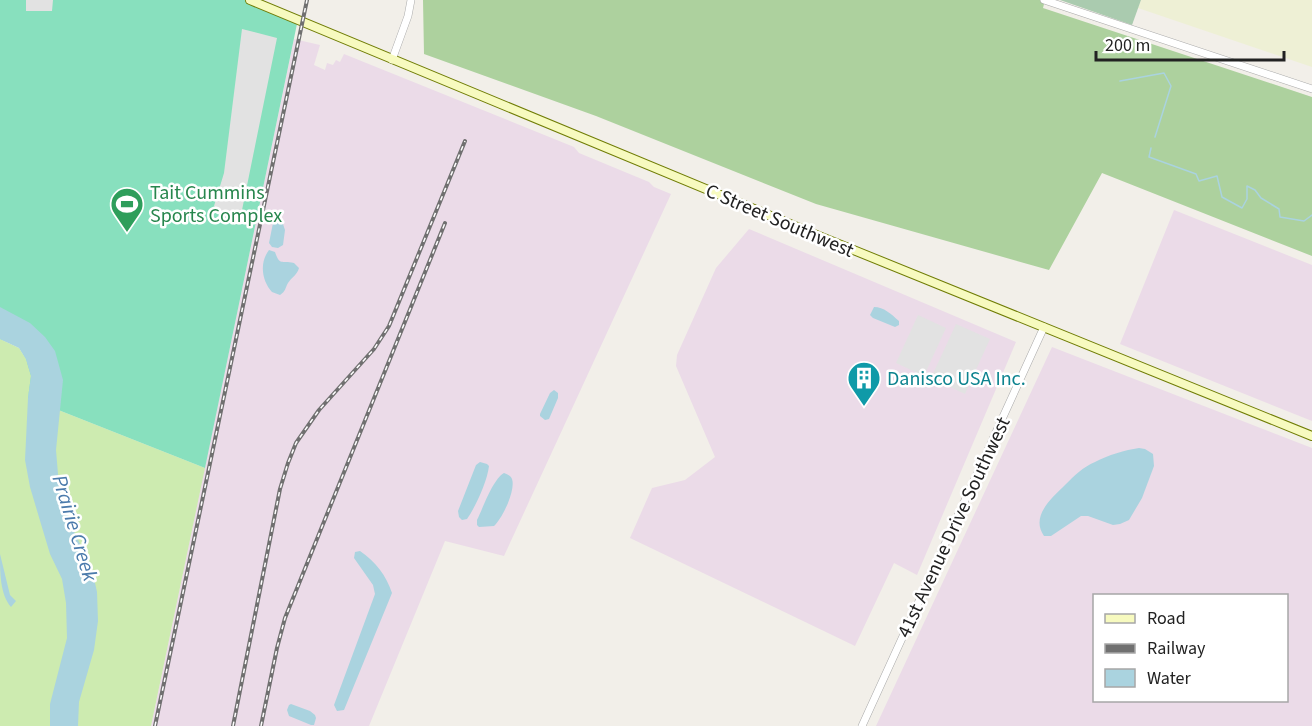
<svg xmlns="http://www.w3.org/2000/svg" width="1312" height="726" font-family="'Source Sans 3',sans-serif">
<rect width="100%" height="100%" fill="#f2efe9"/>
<!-- industrial -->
<path fill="#ebdbe8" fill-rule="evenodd" d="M294,39L320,45L314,65L325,70L327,63L333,65L336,60L340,62L344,54L574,147L579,153L649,182L654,187L671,194L504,556L445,541L369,726H151Z
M1174,210L1312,265V421L1120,344Z
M749,229L1016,342L917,575L894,563L855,646L630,538L652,488L685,480L715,457L676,366L677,355L716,268Z
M1052,347L1312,448V726H876ZM1094,596H1286V700H1094Z"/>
<!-- farmland -->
<path fill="#eef0d5" d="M1141,0H1312V67L1138,8Z"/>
<!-- grass -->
<path fill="#cdebb0" d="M0,339L19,348L26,359L32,376L28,398L205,468L151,726H0Z"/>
<!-- forest -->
<path fill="#add19e" d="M423,0H1045L1043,8L1312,97V256L1102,173L1049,270L816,204L596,116L424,54Z"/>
<!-- cemetery -->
<path fill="#aacbaf" d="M1060,0H1141L1132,25Z"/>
<!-- pitch -->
<path fill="#88e0be" d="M0,0H250L298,19L205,468L28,398L31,376L26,359L19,347L0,339Z"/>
<!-- parking -->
<path fill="#e2e2e2" d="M26,0H53L52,11H26Z
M242,29L277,38L241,215L235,225L214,206L224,173Z
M918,315L946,328L924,376L896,363Z
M956,324L990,339L965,394L931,378Z"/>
<!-- water -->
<path fill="#aad3df" d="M276,221L283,224L285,230L283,245L278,248L272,247L269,243L273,223Z
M269,250L275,252C280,266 280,260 294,263L299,268C297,275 292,277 288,283C285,288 286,291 280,295L272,292C262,281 259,263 269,250Z
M0,307L30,323L45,337L55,351L63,380L56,450L59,486L70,523L92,569L97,592L98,621L94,650L79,702L78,726H50V704L67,638L66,603L62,579L50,554L41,524L30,487L25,460L28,398L31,376L26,359L19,348L0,339Z
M874,307C884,307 891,314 899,321V325L895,327L873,318L870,315Z
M554,390L558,393V398L549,419L545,420L540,416V414L550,393Z
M1139,448L1145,449L1153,454L1154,466L1142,498L1129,520L1120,524L1113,525L1088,516H1081L1051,536H1044C1030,516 1052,498 1065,485C1074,476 1083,467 1095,462C1108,455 1125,450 1139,448Z
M480,462L487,464L489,466C487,482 476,506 467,519L462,520L459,517L458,511L476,465Z
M504,473C508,475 510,475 512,479C516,490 502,519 494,526L479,527L477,525V520C483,508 493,479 504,473Z
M360,551C376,562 386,575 392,593L344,710L337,711L334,705L375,594L373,585L354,558L355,552Z
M0,554L10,595L16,601L11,607C0,594 0,573 0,554Z
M291,704L310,711L315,715L316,718L314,725H311L289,716L287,710L289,705Z"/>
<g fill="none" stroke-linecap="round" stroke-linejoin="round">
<!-- stream -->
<path stroke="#aad3df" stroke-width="1.5" d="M1120,81L1164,73L1171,86L1155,137
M1151,148L1149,157L1196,174L1199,181L1217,176L1222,197L1242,208L1247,199V186L1255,190L1261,198L1279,209L1280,217L1304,221L1312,215"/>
<defs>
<path id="tertiary" d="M1044,0L1312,89
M392,60L408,16L411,0
M862,726L1044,327"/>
<path id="secondary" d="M250,0L819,236L1312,436"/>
</defs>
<!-- tertiary casing -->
<use href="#tertiary" stroke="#a9a9a9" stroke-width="8"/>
<!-- secondary casing -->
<use href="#secondary" stroke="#707d05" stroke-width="10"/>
<!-- tertiary -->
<use href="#tertiary" stroke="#fff" stroke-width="7"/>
<!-- secondary -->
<use href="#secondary" stroke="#f7fabf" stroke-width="8"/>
<defs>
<path id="rail" d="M155,726L307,0
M233,726L280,489L288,463L296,443L319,410L374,349L389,326L465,141
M261,726L277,648L285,618L445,223"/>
</defs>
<!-- rail casing -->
<use href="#rail" stroke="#707070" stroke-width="4"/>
<!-- rail -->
<use href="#rail" stroke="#fff" stroke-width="1.5" stroke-dasharray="4.5" stroke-linecap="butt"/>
</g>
<!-- icons -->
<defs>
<symbol id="stadium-pin" viewBox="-11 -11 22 30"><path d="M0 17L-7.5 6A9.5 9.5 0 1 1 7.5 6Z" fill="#2e9e5b" stroke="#fff"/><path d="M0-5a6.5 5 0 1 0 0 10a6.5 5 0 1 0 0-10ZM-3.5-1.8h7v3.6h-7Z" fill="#fff"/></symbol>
<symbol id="building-pin" viewBox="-11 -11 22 30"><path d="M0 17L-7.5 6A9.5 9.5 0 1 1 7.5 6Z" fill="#0f9aa8" stroke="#fff"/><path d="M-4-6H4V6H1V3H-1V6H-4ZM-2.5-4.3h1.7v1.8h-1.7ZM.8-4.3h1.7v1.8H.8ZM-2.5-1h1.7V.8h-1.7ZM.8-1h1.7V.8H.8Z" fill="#fff"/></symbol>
</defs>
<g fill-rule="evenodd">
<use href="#stadium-pin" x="108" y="185" width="38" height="52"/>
<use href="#building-pin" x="845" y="359" width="38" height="52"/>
</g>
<g text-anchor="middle" stroke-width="5" stroke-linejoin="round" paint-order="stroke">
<!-- leisure labels -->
<g font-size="20" fill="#27864d" stroke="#fff" text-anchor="start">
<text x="150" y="199">Tait Cummins<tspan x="150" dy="23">Sports Complex</tspan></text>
</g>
<!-- street labels -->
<g font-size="20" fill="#222" stroke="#fff">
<text transform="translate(780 220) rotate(23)" y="7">C Street Southwest</text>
<text transform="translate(953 527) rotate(-65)" y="7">41st Avenue Drive Southwest</text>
</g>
<!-- culture labels -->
<g font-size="20" fill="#0d838f" stroke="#fff" text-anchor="start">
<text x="887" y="385">Danisco USA Inc.</text>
</g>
<!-- water labels -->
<g font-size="21" font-style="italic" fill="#4a7aab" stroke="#fff">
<text transform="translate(75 528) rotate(73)" y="7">Prairie Creek</text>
</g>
</g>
<!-- legend -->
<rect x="1093" y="594" width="195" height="108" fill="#ffffff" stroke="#a7a7a7" stroke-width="1.5"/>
<rect x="1105" y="614" width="30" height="9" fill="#f7fabf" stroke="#a7a7a7" stroke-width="1.5"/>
<text x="1147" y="624" font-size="18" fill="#222222">Road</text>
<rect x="1105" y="644" width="30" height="9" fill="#707070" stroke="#a7a7a7" stroke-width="1.5"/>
<text x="1147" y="654" font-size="18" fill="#222222">Railway</text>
<rect x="1105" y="669" width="30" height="18" fill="#aad3df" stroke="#a7a7a7" stroke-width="1.5"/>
<text x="1147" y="684" font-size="18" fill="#222222">Water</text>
<!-- scale -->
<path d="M1096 51v9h188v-9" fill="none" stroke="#222222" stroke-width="3"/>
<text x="1105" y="51" font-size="18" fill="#222222" stroke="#ffffff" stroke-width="4.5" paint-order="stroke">200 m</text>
</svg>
